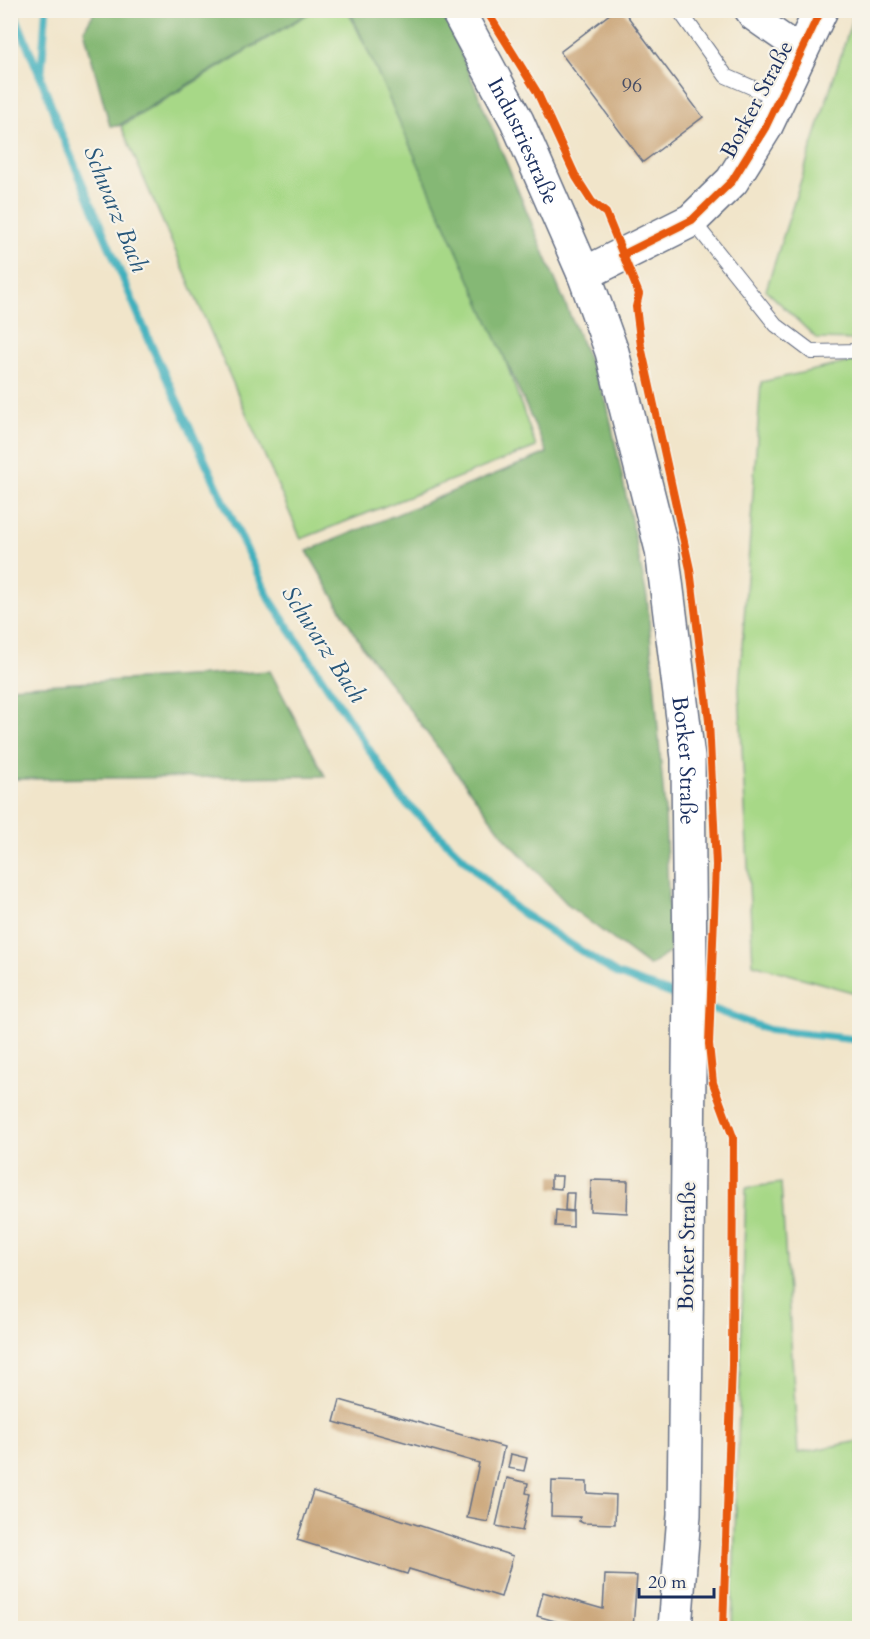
<svg xmlns="http://www.w3.org/2000/svg" width="870" height="1639" font-family="Cardo,serif">
<rect width="100%" height="100%" fill="#f7f3e8"/>
<filter id="ink" filterUnits="userSpaceOnUse"><feTurbulence type="fractalNoise" baseFrequency=".0167" numOctaves="2"/><feDisplacementMap in="SourceGraphic" scale="12" xChannelSelector="R" yChannelSelector="G"/><feConvolveMatrix kernelMatrix="1 2 1 2 8 2 1 2 1" color-interpolation-filters="sRGB"/></filter>
<filter id="wash" filterUnits="userSpaceOnUse"><feTurbulence type="fractalNoise" baseFrequency=".008" numOctaves="4" result="noise"/><feDisplacementMap in="SourceGraphic" scale="24" xChannelSelector="R" yChannelSelector="G"/><feGaussianBlur stdDeviation="1.35" result="paint"/><feColorMatrix in="noise" values="0 0 0 0 0 0 0 0 0 0 0 0 0 0 0 0 0 1.4 0 .05"/><feComposite in="paint" operator="in"/></filter>
<g filter="url(#wash)">
<rect width="100%" height="100%" fill="#f1e5ca"/>
<!-- green -->
<path fill="#a7d887" stroke="#618472" stroke-width="1.5" d="M313,11H348L468,254L536,447L301,539L121,126Z
M855,11H860L859,340L817,339L766,290Z
M859,360H860L859,994L753,964L739,689L761,382Z
M781,1183L798,1453L859,1441V1628H732L746,1188Z"/>
<!-- forest -->
<path fill="#85b874" stroke="#507469" stroke-width="1.5" d="M95,11V10L312,11L118,126H110L84,30Z
M350,11H438L449,25L607,404L647,597L665,812L670,952L649,966L570,907L507,840L362,646L307,551L547,453Z
M270,671L325,776L11,779V687Z"/>
<g fill="none" stroke-linecap="round" stroke-linejoin="round">
<!-- stream -->
<path stroke="#41b0bd" stroke-width="8" d="M13,10L40,76
M46,10L41,78L61,133L153,349L269,598L401,798L516,909L617,974L683,998
M697,1003L769,1030L860,1040"/>
</g>
<g id="blocks">
<!-- building -->
<path fill="#cba679" d="M615,10H623L703,117L643,162L560,52Z
M551,1176H562L561,1189L551,1188Z
M591,1180L628,1181L627,1213L590,1211Z
M566,1193H574L573,1211L565,1210Z
M556,1210L573,1212V1227L555,1226Z
M340,1400L504,1447L488,1522L467,1518L479,1463L334,1422Z
M511,1454L527,1458L524,1471L508,1468Z
M507,1478L528,1483L526,1493L530,1494L522,1531L496,1526Z
M552,1481L587,1482V1493L616,1495L615,1524L583,1523L579,1521L580,1517L551,1516Z
M313,1491L513,1556L501,1597L409,1569L407,1574L297,1540Z
M605,1575L637,1576L633,1628H580L537,1616L543,1592L603,1609Z"/>
</g>
</g>
<g filter="url(#ink)">
<use href="#blocks" fill-opacity="0" stroke="#666f84" stroke-width="1.5"/>
<g fill="none" stroke-linecap="round" stroke-linejoin="round">
<defs>
<path id="service" d="M679,10L726,76L779,99
M692,220L776,325L812,352L860,351"/>
<path id="minor" d="M748,10L753,17L802,51"/>
<path id="tertiary" d="M584,274L692,220L732,181L765,128L821,10"/>
<g id="secondary">
<path id="s1" d="M457,10L517,121L584,274L612,352L662,550L688,758L690,980L684,1515L675,1628"/>
</g>
</defs>
<!-- service casing -->
<use href="#service" stroke="#666f84" stroke-width="16"/>
<!-- minor casing -->
<use href="#minor" stroke="#666f84" stroke-width="30"/>
<!-- tertiary casing -->
<use href="#tertiary" stroke="#666f84" stroke-width="36"/>
<!-- secondary casing -->
<use href="#secondary" stroke="#666f84" stroke-width="36"/>
<!-- service -->
<use href="#service" stroke="#fff" stroke-width="14"/>
<!-- minor -->
<use href="#minor" stroke="#fff" stroke-width="27"/>
<!-- tertiary -->
<use href="#tertiary" stroke="#fff" stroke-width="33"/>
<!-- secondary -->
<use href="#secondary" stroke="#fff" stroke-width="33"/>
<defs>
<path id="cycleway" d="M486,10L537,92L576,177L592,202L606,213L639,294L636,307L641,346L690,569L709,721L716,865L709,1044L713,1083L733,1137L732,1365L723,1628
M622,255L692,220L732,181L765,128L821,10"/>
</defs>
<!-- cycleway casing -->
<use href="#cycleway" stroke="#f7f3e8" stroke-width="11"/>
<!-- cycleway -->
<use href="#cycleway" stroke="#e8590c" stroke-width="8"/>
</g>
</g>
<g text-anchor="middle" stroke-width="4.5" stroke-linejoin="round" paint-order="stroke">
<!-- number labels -->
<g font-size="20" fill="#474d65">
<text x="632" y="92">96</text>
</g>
<!-- street labels -->
<g font-size="22" fill="#1b2f5e" stroke="#f7f3e8">
<text transform="translate(756 99) rotate(-62)" y="8">Borker Straße</text>
<text dy="8" stroke="none"><textPath href="#s1" startOffset="147">Industriestraße</textPath></text>
<text dy="8" stroke="none"><textPath href="#s1" startOffset="792">Borker Straße</textPath></text>
<text transform="translate(686 1246) rotate(-89)" y="8">Borker Straße</text>
</g>
<!-- water labels -->
<g font-size="24" font-style="italic" fill="#26567a" stroke="#f7f3e8">
<text transform="translate(116 209) rotate(68)" y="8">Schwarz Bach</text>
<text transform="translate(324 644) rotate(57)" y="8">Schwarz Bach</text>
</g>
</g>
<!-- margin -->
<rect width="870" height="1639" fill="none" stroke="#f7f3e8" stroke-width="36"/>
<!-- scale -->
<path d="M639 1588v9h75v-9" fill="none" stroke="#1b2f5e" stroke-width="3"/>
<text x="648" y="1588" font-size="18" fill="#1b2f5e" stroke="#f7f3e8" stroke-width="4.5" paint-order="stroke">20 m</text>
</svg>
